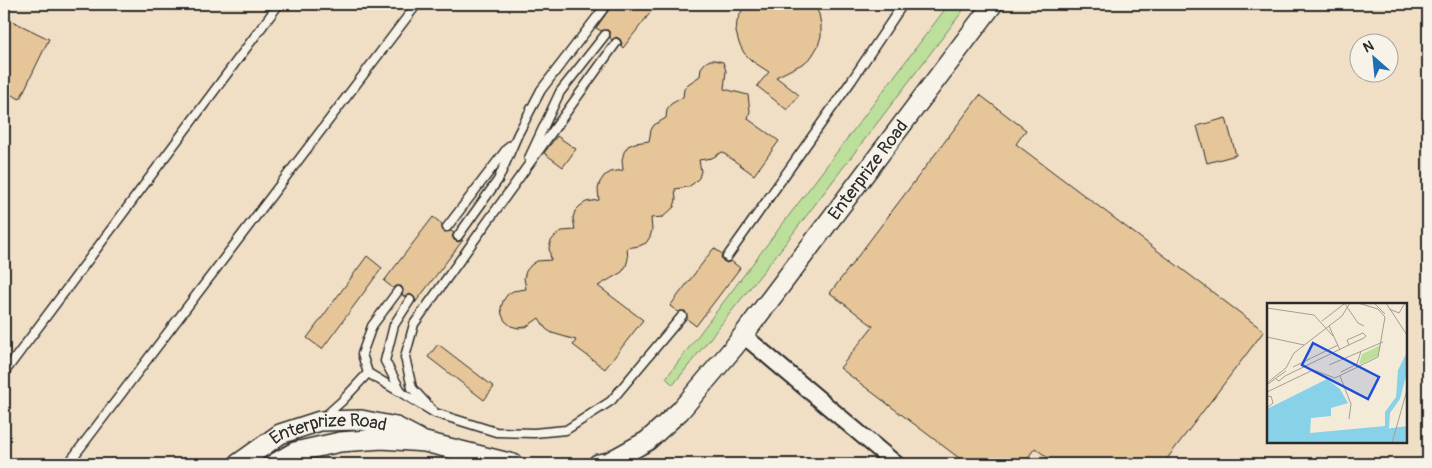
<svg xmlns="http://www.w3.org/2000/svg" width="1432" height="468" font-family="Pangolin,sans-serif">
<rect width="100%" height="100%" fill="#f4ead8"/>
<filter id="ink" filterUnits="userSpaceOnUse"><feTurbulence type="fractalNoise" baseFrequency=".02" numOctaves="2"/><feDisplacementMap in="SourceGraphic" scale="10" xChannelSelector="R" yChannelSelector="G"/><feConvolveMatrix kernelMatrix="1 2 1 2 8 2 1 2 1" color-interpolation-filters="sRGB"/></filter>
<g filter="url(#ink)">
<!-- built -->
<path fill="#f0dfc5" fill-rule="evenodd" d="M4,4H1428V464H4ZM1360,42H1390V72H1360ZM1268,304H1406V442H1268Z"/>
<!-- green -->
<path fill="#bce09b" stroke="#748663" d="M949,4H968L781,249L673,385L666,378Z"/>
<!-- building -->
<path fill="#e6c699" stroke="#2b2b2b" d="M613,4H657L623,48L621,46L622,43L620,39L616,37L612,40L610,38V33L608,30H603L601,31L596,28Z
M745,4H814L819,14L821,25V36L818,46L812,56L804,63L776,77L799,95L787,110L757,86L769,72L752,61L744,53L739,43L736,32L737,21Z
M4,17L49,39L20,99L4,91Z
M710,60H715L723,62L726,71L724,89L748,95L750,111L748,119L779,141L754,175L722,152L712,158L699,160L701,171L699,178L694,183L688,187L675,189L676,200L674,207L663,217L651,218L652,230L650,237L646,243L639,246L627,248L628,259L626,266L622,272L598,286L643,320L605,369L573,345L576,340L552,333L546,329L539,318L526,327L518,328L511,326L505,321L502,315L501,308L503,301L507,295L513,291L526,289L524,278L526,271L531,265L537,261L551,260L549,248L551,241L556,235L562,231L575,230L573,218L575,211L580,206L586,202L599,200L598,189L600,182L604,176L611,172L623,170L622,160L624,152L628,146L635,143L649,141L651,130L654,125L666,118L667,109L671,104L683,97L684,89L688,84L700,76L701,68L705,63Z
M980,95L1026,130L1016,144L1264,331L1163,464H1056L1035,448L1023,464H967L840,368L873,326L830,293Z
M1226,118L1236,155L1207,163L1197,126Z
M557,136L576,149L563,167L544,153Z
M433,217L442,224V229L444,232L451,231L454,233L452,236L454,240L458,242L463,240L415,303L416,300L413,296L410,294L405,297L402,295L403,289L401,286H396L393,288L384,281Z
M714,248L722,254L721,257L723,261L727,263L731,261L740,268L696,326L687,319V315L685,311H681L678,312L670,306Z
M367,256L382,268L322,349L307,338Z
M438,344L494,387L484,400L428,357Z"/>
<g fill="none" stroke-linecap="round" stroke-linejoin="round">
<defs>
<path id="service" d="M529,158L560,92L605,35
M447,227L509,146
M458,236L498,180L518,134L541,90L607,4
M727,257L852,80L903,4
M398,291L372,326L362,354L368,373L400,392
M410,300L394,325L385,361L402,393L435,413L496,432L534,433L566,430L611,401L682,316
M4,373L279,4
M435,413L412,388L405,357L414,324L616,43
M323,418L342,401L368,373
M68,464L417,4"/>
<path id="minor" d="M743,335L896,464"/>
<g id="tertiary">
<path id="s1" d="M238,464L280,434L320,421L361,420L396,427L419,439"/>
<path d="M274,464L295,452L340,442L382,439L425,442L513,464"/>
<path id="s2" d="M598,464L609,462L647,441L680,411L735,346L993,4"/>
</g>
</defs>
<!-- service casing -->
<use href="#service" stroke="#2b2b2b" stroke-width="11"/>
<!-- minor casing -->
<use href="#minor" stroke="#2b2b2b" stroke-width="19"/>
<!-- tertiary casing -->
<use href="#tertiary" stroke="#2b2b2b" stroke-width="22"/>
<!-- service -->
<use href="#service" stroke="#f7f3e8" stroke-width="8"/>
<!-- minor -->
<use href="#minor" stroke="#f7f3e8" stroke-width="15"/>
<!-- tertiary -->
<use href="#tertiary" stroke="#f7f3e8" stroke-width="19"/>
</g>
</g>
<g text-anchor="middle" stroke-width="4.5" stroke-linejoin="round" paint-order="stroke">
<!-- street labels -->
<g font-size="18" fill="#2b2b2b" stroke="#f7f3e8">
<text dy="6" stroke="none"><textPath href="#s2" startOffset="405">Enterprize Road</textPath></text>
<text dy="6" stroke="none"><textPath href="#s1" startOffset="101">Enterprize Road</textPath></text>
</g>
</g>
<!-- overview -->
<g transform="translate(1267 303)">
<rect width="140" height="140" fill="#f4ead8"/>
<path d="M114,42L111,53L92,62L95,51Z" fill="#bce09b"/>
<path d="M140,49V69L133,96L123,110L122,125L118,126L140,123V140H0V106L60,76L73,86L81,100L64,105V113L44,115L43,130L118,123V109L129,94L131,67Z" fill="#87d2e8"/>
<path fill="none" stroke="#87d2e8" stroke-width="2.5" d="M22,140L46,139M44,140L126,133M58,140L125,134"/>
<path fill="none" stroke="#a49e93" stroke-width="1" d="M107,0L118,11M119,0L140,32M78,1L91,20L97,23M0,5L47,12L66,33M122,6L132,10L138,0M55,18L77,1M62,23L73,47M0,34L37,42M62,62L116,39M26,64L71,42M74,69L90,61L94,48M73,73L84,101L82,116M9,76L12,78L18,73L88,39L97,35L99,33L96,30L80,37L82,42M0,80L19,65L27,50L75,13L83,0M1,81L19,68M0,89L46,67L68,75L111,54L118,14L111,6L91,0M0,94L4,93L6,100L0,105M125,140L140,87"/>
<path fill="#1d4ed8" fill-opacity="0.15" stroke="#1d4ed8" stroke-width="2.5" d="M46,40L112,74L101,96L35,62Z"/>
<rect width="140" height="140" fill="none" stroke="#2b2b2b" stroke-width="2.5"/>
</g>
<!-- margin -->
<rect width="1432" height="468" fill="none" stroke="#f7f3e8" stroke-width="20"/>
<rect x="10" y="10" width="1412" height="448" fill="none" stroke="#2b2b2b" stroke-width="2" filter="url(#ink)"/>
<!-- north arrow -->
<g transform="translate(1374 58) rotate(333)"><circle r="24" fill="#f7f3e8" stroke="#a5a39c"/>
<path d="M0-4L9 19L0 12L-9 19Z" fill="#1f6fb2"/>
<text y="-8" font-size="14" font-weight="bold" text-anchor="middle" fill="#2b2b2b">N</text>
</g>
</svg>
